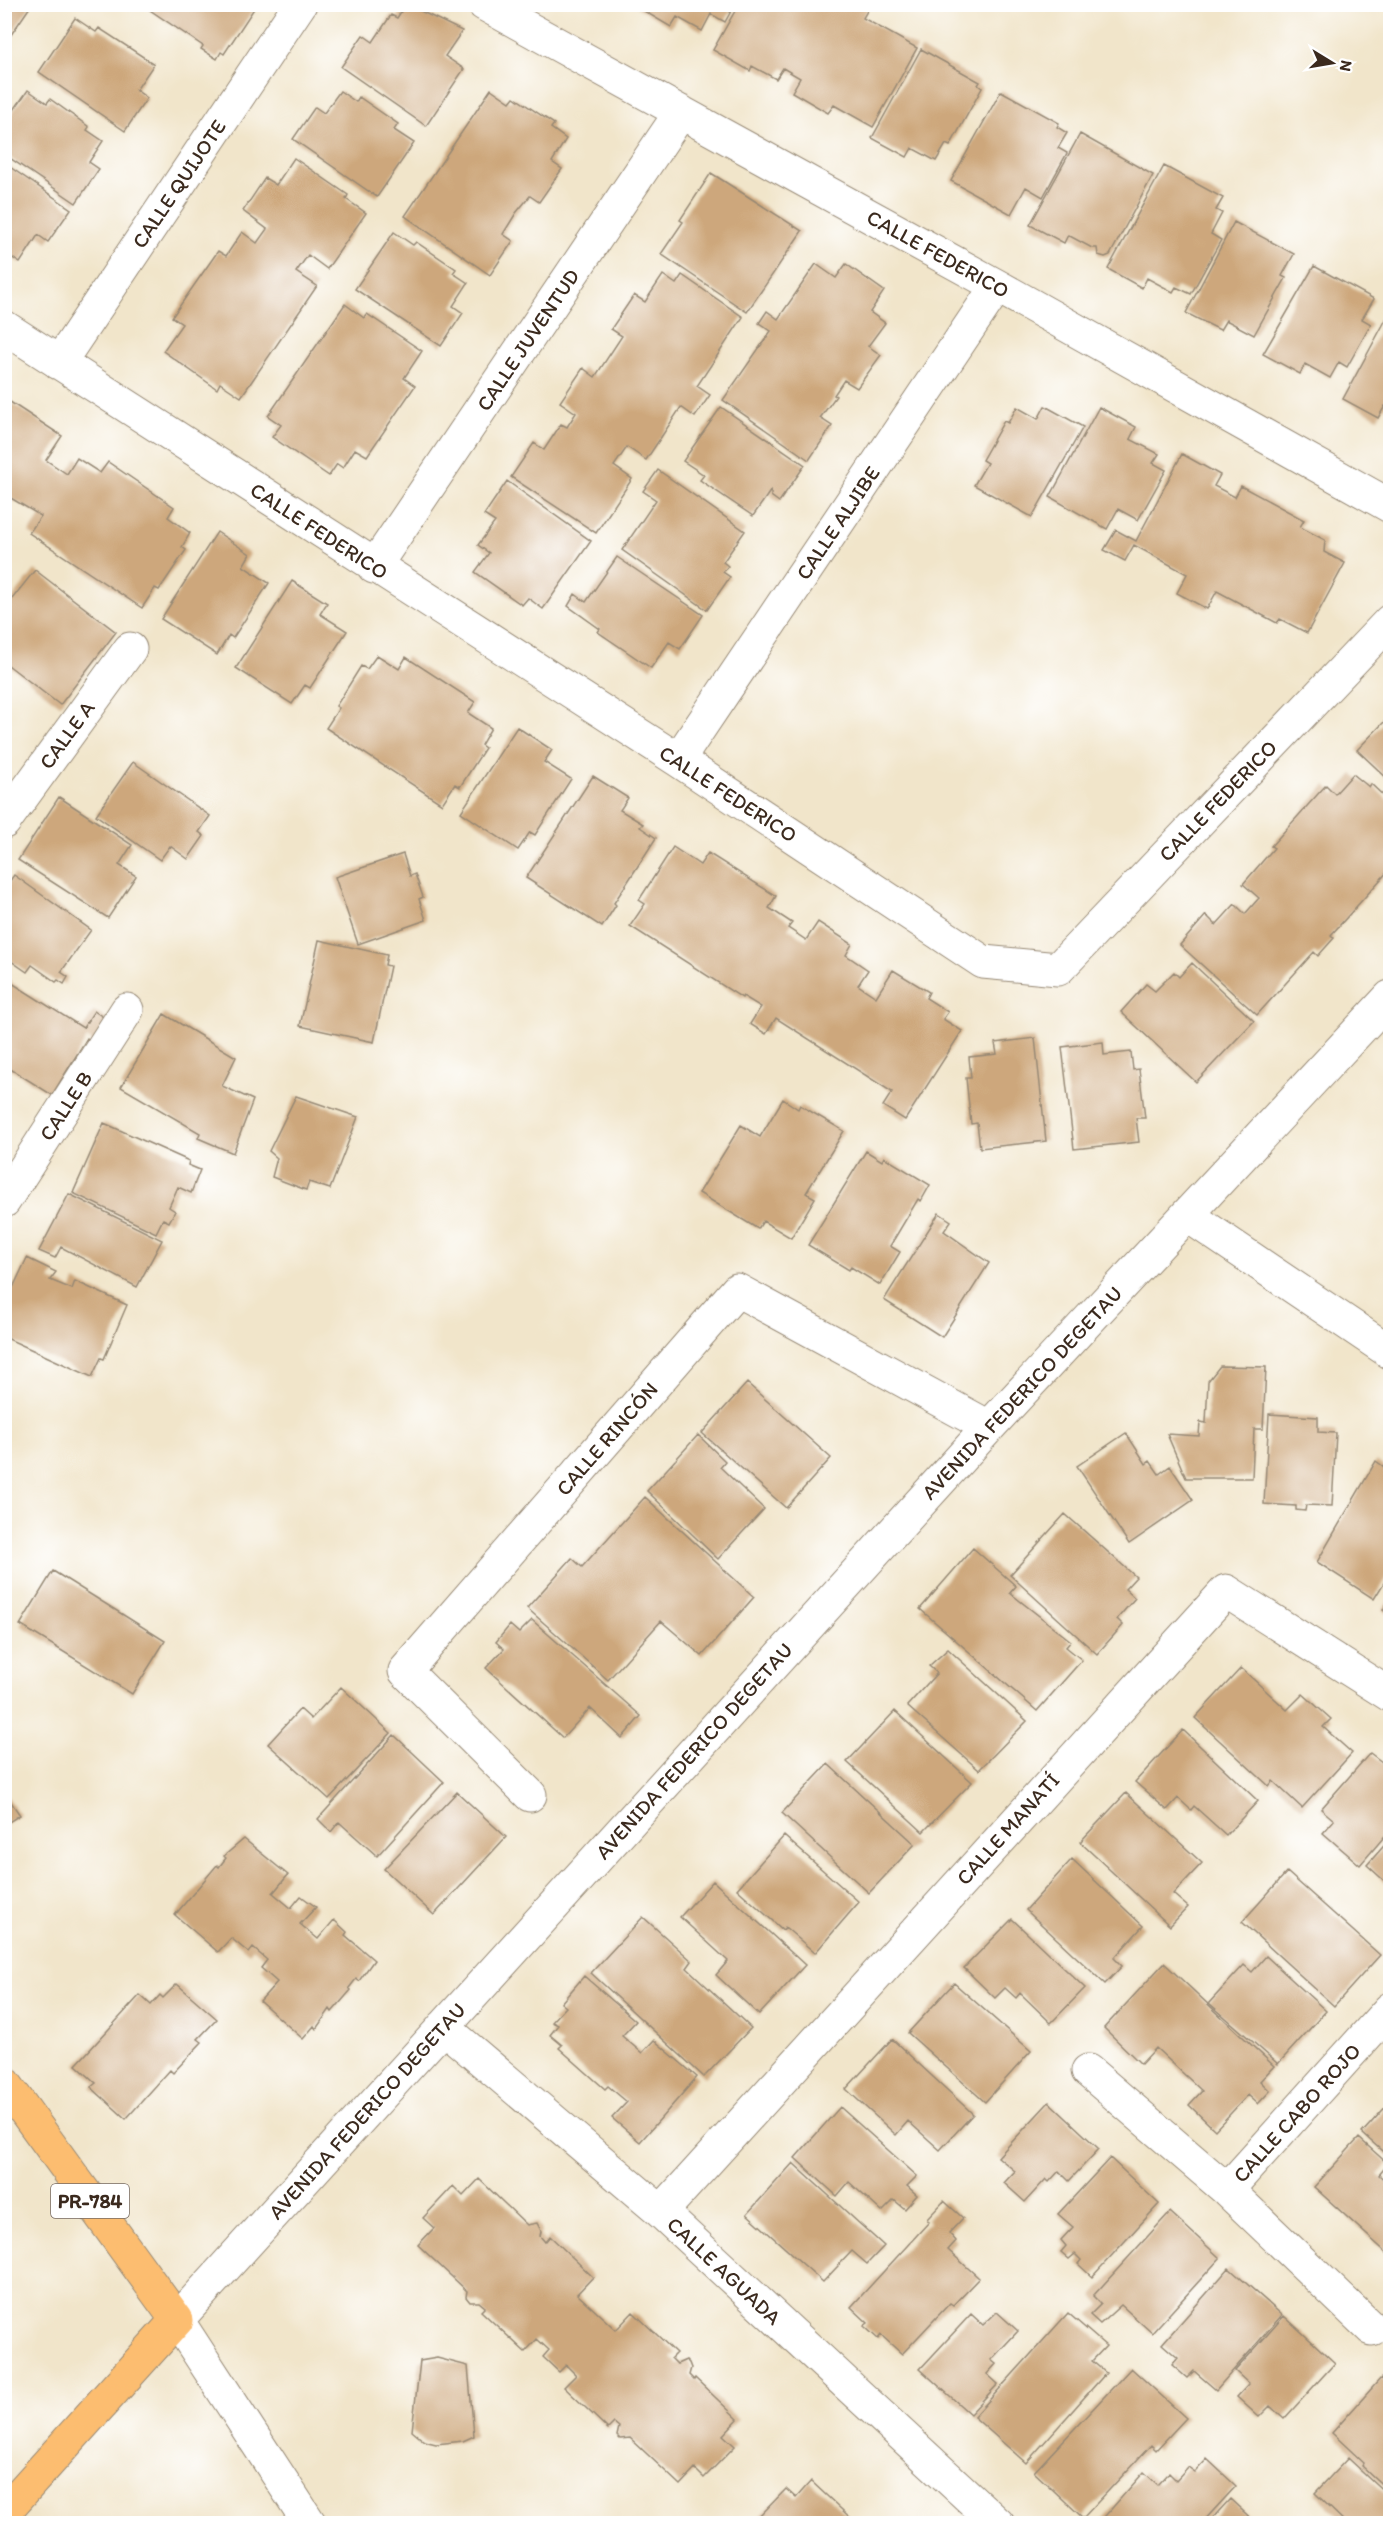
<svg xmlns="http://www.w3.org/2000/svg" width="1395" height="2528" font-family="Itim,sans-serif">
<rect width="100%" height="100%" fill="#fff"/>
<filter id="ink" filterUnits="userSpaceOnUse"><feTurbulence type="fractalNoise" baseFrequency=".0167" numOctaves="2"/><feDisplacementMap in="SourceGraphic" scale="12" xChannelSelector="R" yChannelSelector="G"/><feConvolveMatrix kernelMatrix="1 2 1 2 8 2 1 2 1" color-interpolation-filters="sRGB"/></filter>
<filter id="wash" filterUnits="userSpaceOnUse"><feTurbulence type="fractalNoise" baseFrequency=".008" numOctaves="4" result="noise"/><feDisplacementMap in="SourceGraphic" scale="24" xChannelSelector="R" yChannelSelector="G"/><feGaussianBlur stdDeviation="1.35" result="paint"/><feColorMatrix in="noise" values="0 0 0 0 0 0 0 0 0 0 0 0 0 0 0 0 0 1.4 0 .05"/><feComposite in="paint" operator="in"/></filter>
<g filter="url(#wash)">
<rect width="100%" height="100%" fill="#f1e5ca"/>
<g id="blocks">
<!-- building -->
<path fill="#cda77c" d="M4,4H32L4,45Z
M154,4H257L224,54L221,52L217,59L201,49L203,46L150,10Z
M406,4L462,31L445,56L464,69L426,126L341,67L363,35L373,42L391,15L397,18Z
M638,4H735L725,22L711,14L702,31L677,17L671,27L637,7Z
M739,4H871L863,18L917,48L873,127L834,105L828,113L792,92L800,78L783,68L776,79L752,66L750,71L713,50Z
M75,18L96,32L99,28L154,64L136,90L147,98L125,131L39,72Z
M921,49L980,82L978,85L982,88L950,146L946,144L936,161L912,148L907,157L872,138Z
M491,89L510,102L514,97L554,124L551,128L566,139L552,162L562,169L539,202L530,196L516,213L503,234L513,241L490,275L405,216Z
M28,90L47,103L50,99L89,127L87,130L103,141L89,162L99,169L76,203L4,154V124Z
M340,91L356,102L359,97L398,124L394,130L414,143L377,197L293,139L315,107L324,113Z
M1001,91L1059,123L1057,127L1067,133L1058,148L1067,153L1043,197L1026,187L1011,214L951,181Z
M1080,134L1153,175L1110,255L1105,257L1098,255L1097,248H1092L1068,235L1064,243L1030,225Z
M294,158L348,195L346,199L366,213L327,269L308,255L296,272L317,286L241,397L220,383L217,389L163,351L182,324L172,317L218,251L226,256L242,232L257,243L267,229L243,211L265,178L276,185Z
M4,163L71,209L48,242L38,235L20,263L4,252Z
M1164,166L1223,198L1216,210L1222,213L1211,234L1221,240L1191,294L1176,287L1173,292L1147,278L1142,288L1108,269Z
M711,173L802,231L747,312L661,254L683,222L680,220Z
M1234,222L1294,254L1282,276L1286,278L1254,335L1226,320L1220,330L1186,313Z
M394,232L413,245L416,242L456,269L453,273L468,283L453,306L463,313L441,346L355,289Z
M816,264L836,278L846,264L884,291L870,312L885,323L868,346L881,355L857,388L844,380L834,395L836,396L820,418L832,426L809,460L723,400L771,331L759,323L767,311L778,319Z
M1314,266L1374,299L1362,319L1371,324L1347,367L1339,362L1330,378L1305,364L1300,374L1263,354Z
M663,275L676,284L682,275L743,317L697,386L710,395L695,417L681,407L646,460L627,447L614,466L632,479L596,533L511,477L534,443L544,450L561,424L567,427L576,413L560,402L583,368L595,377L622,336L611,329L634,295L645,302Z
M345,304L364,318L367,314L422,351L404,378L415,386L367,456L355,449L343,468L337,464L329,476L272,437L281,425L268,416Z
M1390,312V409L1385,406L1378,418L1343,399Z
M4,398L62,436L46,460L67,474L77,458L100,473L108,462L174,507L168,517L190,533L182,547L186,550L159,590L155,588L142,608L29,533L41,516L4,494Z
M1045,406L1083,427L1032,517L974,485L987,463L982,460L1004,421L1008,423L1017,407L1038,419Z
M721,407L805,465L779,502L771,496V490L753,516L700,480L704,475L683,461Z
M1099,407L1136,427L1130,439L1159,454L1153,463L1166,470L1138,520L1118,509L1107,529L1050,497Z
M1182,454L1220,475L1214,486L1235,497L1241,486L1304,520L1300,527L1325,540L1324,552L1345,563L1307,633L1280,619L1277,623L1217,591L1207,609L1177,593L1187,574L1134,545L1125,561L1104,550L1116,530L1136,541Z
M658,470L745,531L723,562L728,566L723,572L730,577L707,610L622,550L656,500L643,491Z
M507,481L591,541L543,609L528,598L522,605L475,572L489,553L478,545L495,522L484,515Z
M217,532L250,554L243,566L269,583L233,638L229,635L217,655L161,619Z
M617,557L703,615L680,649L669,642L651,668L598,632L600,629L568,606L575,594L586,602Z
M35,570L116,632L60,705L4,662V609Z
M292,581L327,603L320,614L347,631L310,688L305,685L292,704L236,668Z
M377,655L399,669L406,657L475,702L468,713L491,728L481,745L485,748L460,787L455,784L442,804L326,728L339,708L336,706L361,666L367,669Z
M1384,722L1390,727V781L1357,750Z
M517,727L552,750L544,762L571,779L535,835L530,832L518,850L461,812Z
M133,762L210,816L199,832L204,836L188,859L170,846L160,860L96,815Z
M1353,774L1369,787L1371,784L1390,802V869L1331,935L1334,938L1318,956L1314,952L1257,1015L1180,945L1206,915L1216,925L1235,904L1245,914L1259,898L1243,884L1274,848L1271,846L1326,785L1335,794Z
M593,776L628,798L620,810L643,824L640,827L656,838L614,903L616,905L602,927L526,878Z
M59,797L132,845L119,865L136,876L108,918L18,860Z
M673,847L700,865L708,853L776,896L769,908L792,923L788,928L806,940L818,922L852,944L846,955L868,970L858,985L876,997L893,970L929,992L926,998L948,1012L943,1019L962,1031L905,1120L883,1106L892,1092L776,1018L766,1034L750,1024L761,1007L743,996L742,998L630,926L645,904L639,900Z
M403,854L410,876L415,874L423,897L419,899L426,920L358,944L335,877Z
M14,875L91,930L61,972L68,977L64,984L58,980L56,982L32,965L27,972L4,956V889Z
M319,940L387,955L385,965L390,966L374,1042L300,1026Z
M1192,963L1254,1021L1196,1082L1121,1012L1146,984L1155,991L1174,972L1179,977Z
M4,978L83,1028L94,1011L112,1023L98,1046L87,1038L52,1095L4,1065Z
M164,1014L236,1057L222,1086L253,1100L233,1153L198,1138L200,1133L121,1087Z
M1035,1038L1046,1141L980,1148L977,1123L971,1124L966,1078H971L969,1057L997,1054L995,1043Z
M1103,1042L1104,1055L1131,1052L1133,1070L1139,1069L1145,1118H1136L1139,1142L1074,1149L1062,1047Z
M296,1096L358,1117L330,1189L309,1182L306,1190L272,1177L277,1158L269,1151Z
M783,1099L798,1109L800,1105L844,1131L806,1193L815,1198L791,1238L763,1221L758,1229L699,1193L741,1125L760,1137Z
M104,1123L189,1161L188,1165L200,1170L191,1193L178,1187L169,1207L175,1211L169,1222L163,1219L156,1233L73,1193Z
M866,1151L882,1161L884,1157L930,1185L921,1201L918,1199L890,1246L900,1252L880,1285L851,1267L849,1270L808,1245Z
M69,1194L162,1240L137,1287L61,1247L55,1258L39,1251Z
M939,1213L951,1221L944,1231L989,1263L942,1337L884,1300Z
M27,1258L56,1272L50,1280L72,1289L75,1281L127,1305L104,1359L101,1358L92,1377L4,1337V1307Z
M1220,1366L1266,1367L1263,1429H1254L1252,1478H1186L1167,1434L1199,1436L1200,1422L1206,1423L1208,1381Z
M747,1383L831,1458L786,1508L702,1433Z
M1269,1414L1318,1417V1432L1336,1433L1332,1506L1306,1505L1305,1511L1296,1510V1506L1264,1504Z
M1126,1433L1146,1464L1150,1461L1159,1474L1170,1466L1193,1500L1129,1544L1077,1466Z
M698,1435L725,1461L720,1467L764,1509L718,1559L647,1491Z
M1376,1461L1387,1469L1390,1463V1573L1374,1599L1317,1562Z
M645,1497L754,1597L702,1656L661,1621L608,1680L527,1608L572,1558L582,1567Z
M1065,1514L1136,1577L1125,1589L1135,1598L1117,1619L1123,1625L1097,1654L1010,1575Z
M973,1548L1016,1586L1010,1593L1071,1641L1066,1647L1082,1660L1037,1711L920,1609Z
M53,1571L165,1641L132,1694L20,1625Z
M1390,1599V1615L1383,1610Z
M532,1620L641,1716L622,1738L590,1708L563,1738L486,1668L504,1649L496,1642L510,1625L519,1633Z
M948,1649L1027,1721L979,1770L907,1706L937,1673L929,1666Z
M1241,1668L1287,1710L1303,1694L1331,1719L1323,1727L1352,1753L1302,1808L1273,1781L1269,1786L1195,1718Z
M341,1687L391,1733L329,1799L268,1744L300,1709L311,1719Z
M895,1711L972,1782L923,1832L847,1762Z
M1183,1730L1258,1801L1226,1835L1194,1806L1191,1810L1178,1798L1167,1810L1135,1782Z
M394,1735L444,1782L377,1856L339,1822L331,1832L318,1819Z
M1370,1753L1390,1768V1830L1360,1865L1323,1833L1334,1820L1321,1809Z
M828,1764L915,1844L869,1893L782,1813Z
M4,1792L20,1815L4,1825Z
M457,1792L506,1837L434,1915L384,1869Z
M1126,1793L1202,1863L1173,1894L1188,1907L1170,1926L1080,1842Z
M784,1836L859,1902L815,1953L785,1927L783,1930L737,1889Z
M244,1839L288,1875L273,1893L291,1908L301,1896L316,1907L300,1924L318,1939L334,1920L347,1932L345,1935L374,1960L359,1981L356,1979L349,1988L351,1990L332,2012L330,2009L316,2029L314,2026L303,2039L260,2001L277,1982L261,1968L267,1960L253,1948L249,1953L231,1938L218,1952L175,1915L217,1865L219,1867L226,1858L224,1856Z
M1390,1839V1886L1367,1865Z
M1072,1859L1143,1926L1114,1958L1122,1966L1105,1984L1026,1910Z
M1287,1872L1380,1955L1334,2006L1242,1922Z
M713,1881L805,1965L759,2015L716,1975L728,1961L680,1917Z
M643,1917L692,1961L687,1968L751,2028L704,2077L591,1973Z
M1012,1919L1085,1988L1051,2023L1020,1993L1016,1998L1005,1988L995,1998L964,1968Z
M1266,1956L1326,2011L1278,2064L1209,2003L1244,1965L1252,1972Z
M1164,1963L1274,2066L1260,2081L1270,2091L1258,2104L1248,2095L1215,2130L1189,2105L1202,2091L1156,2048L1141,2064L1104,2028Z
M584,1976L636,2021L622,2036L642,2053L654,2040L697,2077L640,2142L612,2118L627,2102L608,2086L605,2089L559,2048L562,2045L550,2035L558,2025L552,2022L566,2007L561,2003Z
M954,1983L1031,2051L985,2102L908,2033Z
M177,1984L217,2019L198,2039L202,2042L173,2073L170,2070L126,2119L91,2087L96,2083L76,2065L140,1995L151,2005L160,1995L163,1998Z
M892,2039L973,2114L940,2150L908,2121L896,2135L846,2089Z
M1049,2102L1099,2149L1069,2181L1059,2171L1049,2182L1046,2179L1025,2202L1004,2183L1015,2171L998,2157Z
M1390,2102V2158L1362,2133Z
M840,2107L917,2176L907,2186L917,2195L905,2209L894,2200L882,2212L849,2182L837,2196L795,2158Z
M1359,2138L1388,2164L1379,2175L1390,2185V2251L1388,2254L1314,2187Z
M1110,2158L1159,2204L1092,2277L1078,2264L1081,2260L1075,2254L1069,2259L1061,2252L1066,2246L1061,2240L1073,2227L1058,2214Z
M793,2163L884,2246L867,2264L852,2251L823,2282L747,2214Z
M479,2179L527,2225L537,2223L541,2231L540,2236L545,2242L550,2236L593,2277L577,2294L616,2330L633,2312L676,2353L671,2358L677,2364L686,2360L689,2363L691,2368L689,2375L694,2380L695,2378L738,2419L723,2435L735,2446L704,2478L695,2469L680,2485L630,2438L620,2439L617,2436L619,2427L614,2423L608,2429L564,2387L576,2375L566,2365L559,2372L543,2357L549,2350L537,2339L525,2352L481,2311L485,2307L479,2302H470L466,2297L467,2291L418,2245L434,2228L423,2218L453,2186L463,2196Z
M944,2201L963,2218L949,2233L956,2241L948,2250L979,2278L953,2305L950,2303L902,2354L881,2335L878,2339L864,2326L868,2323L851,2307L929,2222L927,2219Z
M1170,2212L1220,2258L1152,2333L1121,2305L1100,2324L1090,2315L1101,2304L1093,2296Z
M1229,2268L1282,2315L1216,2390L1194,2371L1187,2378L1172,2365L1178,2358L1162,2344Z
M997,2312L1018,2331L991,2360L996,2364L987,2374L998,2384L970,2414L920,2369L971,2314L983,2325Z
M1068,2313L1106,2346L1092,2361L1106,2373L1026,2463L974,2417Z
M1284,2316L1335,2363L1284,2419L1270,2406L1259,2417L1237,2397L1249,2384L1235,2371Z
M437,2358L468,2366L474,2436L463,2441L436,2444L424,2441L412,2431L420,2361Z
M1131,2368L1186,2418L1156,2450L1151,2445L1083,2518L1034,2472Z
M1381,2378L1390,2386V2492L1362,2466L1364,2463L1332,2433Z
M1348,2458L1390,2497V2524H1347L1315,2493Z
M1207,2459L1236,2486L1201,2524L1194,2520L1191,2524H1098L1144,2472L1158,2485L1169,2473L1176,2480L1188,2467L1195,2472Z
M811,2481L857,2524H760L756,2520L786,2489L796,2498Z
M1230,2499L1257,2524H1207Z"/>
</g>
</g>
<g filter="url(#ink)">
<use href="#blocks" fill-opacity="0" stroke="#968874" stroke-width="1.5"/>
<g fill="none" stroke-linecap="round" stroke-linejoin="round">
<defs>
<path id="minor" d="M484,4L997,286L1390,506
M4,327L678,760L983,962L1058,969L1390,621
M59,363L300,4
M374,567L681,112
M678,760L997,286
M4,822L130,649
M4,1201L127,1010
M1187,1215L1390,1352
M530,1795L405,1671L737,1290L989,1427
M443,2027L661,2212L998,2524
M1088,2071L1227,2190L1372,2329
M1227,2190L1390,2009
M661,2212L1226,1591L1390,1695
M310,2524L177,2320L989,1427L1390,997"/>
<path id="major" d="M4,2082L177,2320L4,2512"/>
</defs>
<!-- minor casing -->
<use href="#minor" stroke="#968874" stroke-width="35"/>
<!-- major casing -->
<use href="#major" stroke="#968874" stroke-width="35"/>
<!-- minor -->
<use href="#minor" stroke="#fff" stroke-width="33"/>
<!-- major -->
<use href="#major" stroke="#fcbd6f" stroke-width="33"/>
</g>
</g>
<g text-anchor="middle" stroke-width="6" stroke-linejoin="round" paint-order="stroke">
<!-- shield labels -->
<rect fill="#fff" stroke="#766a62" stroke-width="1.5" x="51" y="2184" width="78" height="34" rx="4.5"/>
<g font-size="20" font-weight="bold" fill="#3b2a1e">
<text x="90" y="2208">PR-784</text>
</g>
<!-- street labels -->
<g font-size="21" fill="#3b2a1e" stroke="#fff">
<text transform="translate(179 184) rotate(-56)" y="7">CALLE QUIJOTE</text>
<text transform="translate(938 254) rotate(29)" y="7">CALLE FEDERICO</text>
<text transform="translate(528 340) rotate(-56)" y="7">CALLE JUVENTUD</text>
<text transform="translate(838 523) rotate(-56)" y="7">CALLE ALJIBE</text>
<text transform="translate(319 531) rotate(33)" y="7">CALLE FEDERICO</text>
<text transform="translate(67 735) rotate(-54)" y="7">CALLE A</text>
<text transform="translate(728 794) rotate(33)" y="7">CALLE FEDERICO</text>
<text transform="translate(1218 801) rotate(-46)" y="7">CALLE FEDERICO</text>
<text transform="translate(66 1106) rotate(-57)" y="7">CALLE B</text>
<text transform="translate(1022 1393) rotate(-47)" y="7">AVENIDA FEDERICO DEGETAU</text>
<text transform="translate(607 1439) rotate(-49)" y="7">CALLE RINCÓN</text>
<text transform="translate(694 1751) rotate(-48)" y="7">AVENIDA FEDERICO DEGETAU</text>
<text transform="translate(1008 1829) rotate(-48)" y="7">CALLE MANATÍ</text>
<text transform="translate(367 2111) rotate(-48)" y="7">AVENIDA FEDERICO DEGETAU</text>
<text transform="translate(1297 2113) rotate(-48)" y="7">CALLE CABO ROJO</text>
<text transform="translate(724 2271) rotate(43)" y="7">CALLE AGUADA</text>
</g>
</g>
<!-- margin -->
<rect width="1395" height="2528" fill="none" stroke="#fff" stroke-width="24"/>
<!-- north arrow -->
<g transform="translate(1332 63) rotate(101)" stroke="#ffffff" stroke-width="4.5" paint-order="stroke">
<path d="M0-4.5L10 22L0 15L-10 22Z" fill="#3b2a1e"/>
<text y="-9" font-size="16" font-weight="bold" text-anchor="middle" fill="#3b2a1e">N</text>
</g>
</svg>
